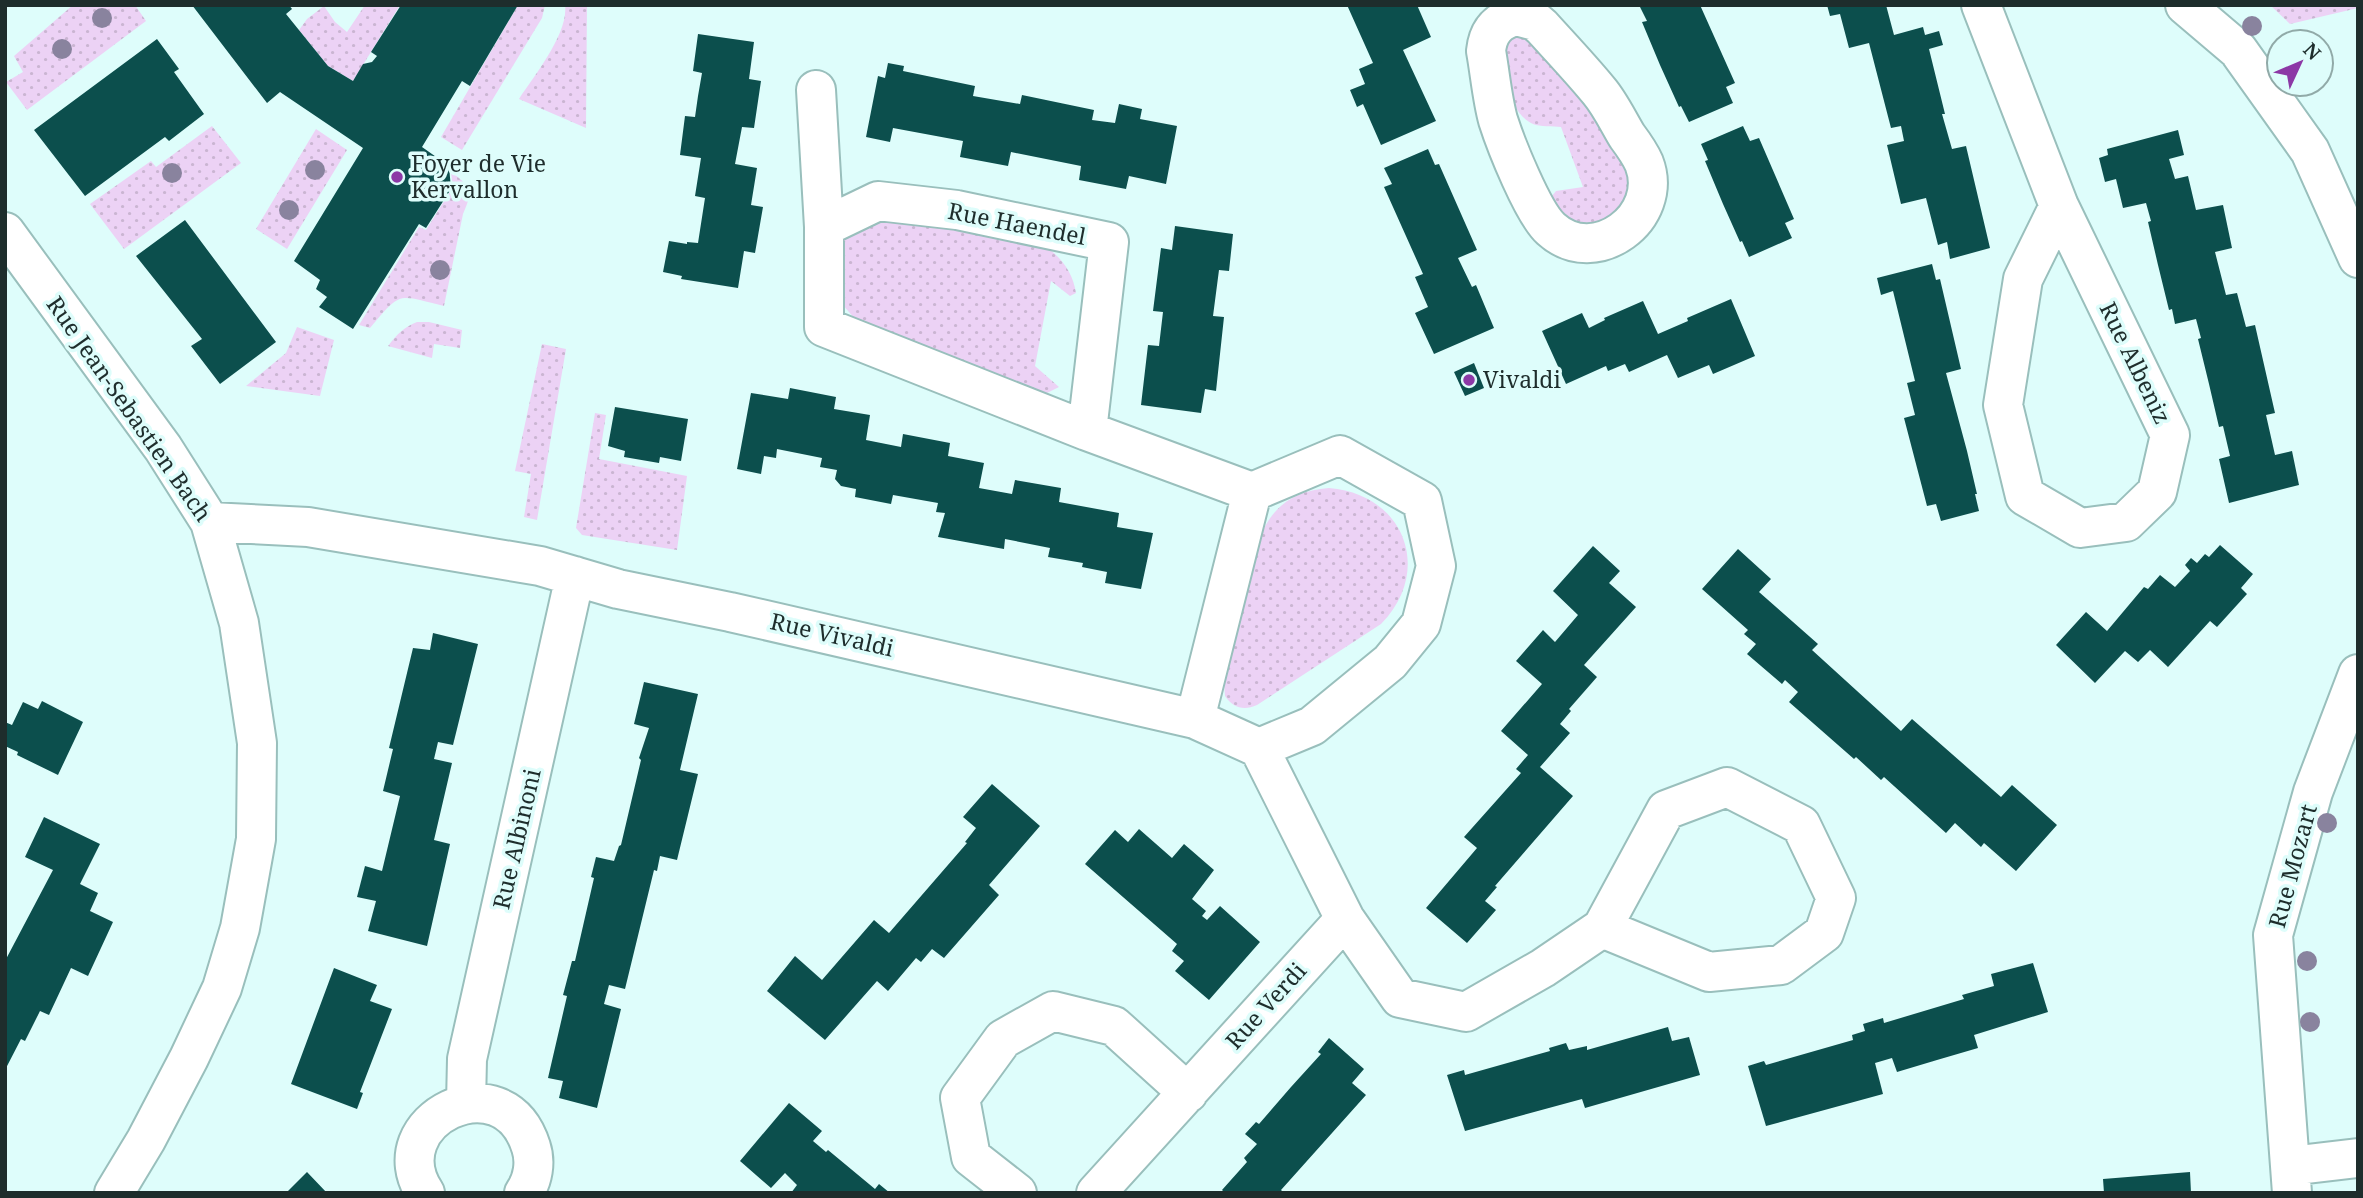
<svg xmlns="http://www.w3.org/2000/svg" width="2363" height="1198" font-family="'Noto Serif',serif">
<defs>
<pattern id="grass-dots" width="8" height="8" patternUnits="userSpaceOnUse" patternTransform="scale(1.75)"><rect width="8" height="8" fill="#ecd2f5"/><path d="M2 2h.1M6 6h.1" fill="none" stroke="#cab5d2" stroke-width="1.8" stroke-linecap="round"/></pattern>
</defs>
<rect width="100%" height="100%" fill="#defdfb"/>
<!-- grass -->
<path fill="url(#grass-dots)" d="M73,5H135L146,21L27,110L6,82L23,72L14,56Z
M365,5H400L353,81L328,66L299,30L307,19L324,6L335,22L347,32Z
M518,5H545L542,18L462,150L441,137Z
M565,5H587L586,128L519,99C534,76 569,33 565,5Z
M2270,5H2358V8L2290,24Z
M1519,31L1549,45L1631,173L1628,203L1598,226C1574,223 1559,221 1552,196L1556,191L1583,187L1561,127C1553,126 1540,127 1533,124C1506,112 1507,70 1504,46Z
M212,126L241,163L124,249L90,204L151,161L156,167Z
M316,129L347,150L287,249L256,229Z
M451,172C472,187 473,191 463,214L444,306C397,295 402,290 370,328L359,325L419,227L426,230L453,187Z
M898,216L1045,246C1062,258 1073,273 1076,293L1070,296L1051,281L1035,366L1059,387L1045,394L855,319L842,304L843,240L857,226Z
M417,322H429L462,330L460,348L434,344L432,358L388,346C397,334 404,327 417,322Z
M297,327L334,340L320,396L246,386L286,353Z
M542,344L566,349L537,520L524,517L531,474L515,471Z
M595,413L606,415L599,459L687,476L677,550L582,535L576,528Z
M1329,488C1404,494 1434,570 1381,624L1257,705C1244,711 1233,708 1225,696L1224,682C1231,653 1237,625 1244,597C1256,543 1263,493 1329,488Z"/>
<!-- building -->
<path fill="#0c4f4d" d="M192,5H289L292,9L286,14L328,66L353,81L363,64L372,62L377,56L371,52L401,5H518L470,86L462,81L422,147L449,166L451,189L426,228L419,224L353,329L319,307L327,297L316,289L320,280L294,261L363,148L280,92L267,103Z
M1347,5H1417L1431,37L1403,50L1436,121L1381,145L1363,104L1357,107L1350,90L1365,84L1359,69L1373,63Z
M1639,5H1700L1735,83L1726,87L1733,103L1689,122L1681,106L1679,107L1660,65L1642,22L1647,21Z
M1827,5H1886L1894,35L1923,27L1925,35L1939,31L1943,45L1929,49L1945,114H1942L1952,149L1966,146L1990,248L1950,259L1947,242L1938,245L1926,198L1901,204L1887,145L1904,141L1901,126L1891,128L1869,43L1849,48L1840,14L1830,16Z
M698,34L754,42L749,79L761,81L754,128L742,127L735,164L757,168L751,205L763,207L755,253L744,251L738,288L681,279L682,276L663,272L669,241L687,244V242L698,243L705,198L695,196L701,158L680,155L685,116L695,117L698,96L702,73L693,71Z
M157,39L179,69L174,72L204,114L169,141L165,137L85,196L34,130Z
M888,63L904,66L903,71L975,86L973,96L1020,104L1022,95L1094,110L1092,120L1115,123L1119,104L1142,109L1140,119L1177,126L1166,184L1129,176L1126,189L1079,180L1081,166L1011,152L1008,166L960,157L963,141L893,128L890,142L866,137L878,76L885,78Z
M1743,126L1750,141L1759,138L1794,219L1785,223L1792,238L1749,257L1742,241L1740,242L1723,204L1705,161L1708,160L1701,144Z
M2178,130L2184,155L2169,159L2175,179L2188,176L2196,210L2223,205L2232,248L2215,252L2226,295L2237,293L2246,327L2255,325L2275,413L2266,415L2275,455L2292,451L2299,485L2229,503L2219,459L2230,456L2223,426L2219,427L2209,384L2198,339L2201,338L2196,319L2175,324L2172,309L2169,310L2158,265L2148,222L2151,221L2146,203L2123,208L2116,179L2105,182L2099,158L2108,155L2107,149Z
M1428,149L1435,165L1439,164L1477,250L1458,258L1472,287L1476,285L1494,328L1434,354L1415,313L1428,307L1415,277L1423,274L1384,187L1392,184L1384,168Z
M185,220L276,342L220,384L191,346L202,339L136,256Z
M1175,226L1233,234L1229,271L1219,270L1213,316L1224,317L1216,391L1205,389L1201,413L1141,405L1148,345L1159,346L1163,312L1153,311L1161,248L1172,250Z
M1932,264L1936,280L1940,279L1961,369L1946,373L1967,451L1977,494H1975L1979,511L1941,521L1936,504L1927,506L1904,418L1915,415L1907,383L1915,381L1893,291L1881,295L1877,278Z
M1731,299L1755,356L1713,374L1709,365L1678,378L1667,355L1629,372L1625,364L1608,371L1606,366L1566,384L1542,331L1582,313L1589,328L1605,320L1604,318L1643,301L1658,334L1688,321L1687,318Z
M1474,363L1484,388L1465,396L1454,372Z
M790,388L836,397L834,409L870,415L866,440L901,447L903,434L950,443L948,456L984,463L979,488L1012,494L1015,480L1061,488L1059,502L1119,513L1117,527L1153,533L1141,589L1105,583L1107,572L1082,567L1083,563L1048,557L1050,548L1005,539L1004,549L938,537L945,513L936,512L938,503L893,495L891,504L855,497L856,489L841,486L835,479L837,470L820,467L822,458L777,449L776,458L764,456L761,474L737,469L751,393L788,399Z
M615,407L688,419L681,461L660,457L659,463L624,457L625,451L608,446Z
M2220,545L2253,574L2241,588L2247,594L2217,627L2210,621L2168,667L2150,650L2138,662L2125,651L2095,683L2056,645L2086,612L2107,631L2144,587L2148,589L2160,575L2175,587L2190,571L2185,565L2191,558L2197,563L2205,554L2209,557Z
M1593,546L1620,571L1609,583L1636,607L1584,665L1597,677L1569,709L1571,711L1560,724L1570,733L1540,767L1573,796L1495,886L1497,887L1485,901L1496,910L1467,943L1426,908L1477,848L1464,837L1521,773L1516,769L1528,755L1501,731L1542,684L1516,661L1543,630L1555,642L1578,615L1553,591Z
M1738,549L1771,579L1759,592L1818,644L1812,650L1901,731L1912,719L2001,797L2012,785L2057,825L2016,871L1984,843L1981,847L1955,823L1946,833L1884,777L1881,780L1856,757L1854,759L1789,702L1798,692L1785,680L1782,684L1747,654L1756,644L1744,634L1748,630L1702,589Z
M433,633L478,644L453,745L438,742L434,759L452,763L434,840L450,844L427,946L368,931L376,901L357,897L365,866L382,871L400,796L383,791L393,749L389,748L413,648L430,650Z
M644,682L698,694L680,770L698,774L677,860L660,856L657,871L654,870L625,989L609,985L604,1004L621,1009L597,1108L559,1098L563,1081L548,1078L567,996L563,995L572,961H575L594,878L591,877L596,857L614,861L619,846L621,845L641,760L639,758L649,728L634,724Z
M42,701L83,722L58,775L17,755L18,752L5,746V722L12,725L23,702L38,709Z
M992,784L1040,826L989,885L999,895L944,958L932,949L921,962L916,958L888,991L877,981L825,1040L767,991L795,956L822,980L874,920L889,933L967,843L965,842L976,828L963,817Z
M44,817L100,844L80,884L98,893L90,911L113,922L88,976L71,968L49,1015L40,1011L25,1041L21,1039L5,1070V961L53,870L25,857Z
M1139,829L1172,858L1184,844L1214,870L1192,899L1206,911L1202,916L1207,920L1220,906L1260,942L1209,1000L1175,971L1184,961L1172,951L1177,944L1085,864L1115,830L1128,842Z
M2033,963L2048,1012L1974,1035L1978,1048L1937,1060L1897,1072L1892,1058L1875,1063L1883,1094L1766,1126L1748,1066L1764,1061L1766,1065L1853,1040L1852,1035L1865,1031L1863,1024L1883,1018L1884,1023L1964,999L1962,995L1994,986L1991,974Z
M334,968L377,985L370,1001L392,1009L360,1092L363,1093L357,1109L291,1084Z
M1668,1027L1672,1041L1689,1037L1700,1075L1585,1108L1582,1099L1465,1131L1447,1075L1464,1070L1465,1075L1550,1051L1549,1048L1566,1043L1569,1050L1587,1046V1050Z
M1329,1038L1364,1069L1352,1083L1366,1095L1281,1190L1284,1193H1225L1222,1190L1247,1162L1244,1158L1257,1144L1245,1134L1256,1122L1259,1124L1291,1087L1321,1054L1318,1052Z
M789,1103L822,1131L813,1141L826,1152L828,1150L875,1189L879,1184L890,1193H791L797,1185L785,1173L771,1188L740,1161Z
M307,1172L327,1193H286Z
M2190,1172L2191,1193H2104L2103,1179Z"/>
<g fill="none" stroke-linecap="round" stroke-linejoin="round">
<defs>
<path id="minor" d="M1981,5L2059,206L2170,435L2157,492L2126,522L2080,528L2025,496L2003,405L2023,279L2059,206
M2185,5L2238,50L2310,151L2358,258
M1516,16L1535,21L1542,27C1561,48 1581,69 1599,91C1610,104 1618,121 1627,136C1633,144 1640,154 1644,163C1665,217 1595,269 1551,229C1533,213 1506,145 1498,120C1492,98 1490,73 1486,51C1488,32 1497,21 1516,16Z
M816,90L824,227
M5,232L163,448L210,522L239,623L257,743L256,839L240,928L222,988L189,1058L146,1140L114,1193
M1087,431L1109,242L957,210L878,201L824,227V327L1087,431L1252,492L1340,455L1422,501L1436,566L1421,624L1390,662L1312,726L1259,748
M210,522L308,527L540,566L618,589L730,612L1195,719L1259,748L1345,919L1400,998L1466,1012L1543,968L1602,928L1666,810L1727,787L1801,825L1836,898L1824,933L1781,965L1709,972L1602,928
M1195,719L1252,492
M466,1103L467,1059L575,576
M2290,1166L2358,1158
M425,1193C378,1121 503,1058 531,1147C536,1162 533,1180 524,1193
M1017,1193L971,1157L960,1098L1003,1039L1053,1011L1114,1026L1188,1093
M1096,1193L1345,919
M2292,1193L2273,935L2313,792L2358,674"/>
</defs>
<!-- minor casing -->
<use href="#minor" stroke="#99bfbc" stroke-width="42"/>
<!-- minor -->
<use href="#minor" stroke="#fff" stroke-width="38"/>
</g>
<!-- trees -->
<g fill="#89839e">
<circle cx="102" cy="18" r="10"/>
<circle cx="2252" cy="26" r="10"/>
<circle cx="62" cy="49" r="10"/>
<circle cx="315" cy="170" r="10"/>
<circle cx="172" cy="173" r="10"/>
<circle cx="289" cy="210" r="10"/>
<circle cx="440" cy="270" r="10"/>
<circle cx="2327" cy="823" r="10"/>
<circle cx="2307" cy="961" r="10"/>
<circle cx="2310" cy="1022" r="10"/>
</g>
<!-- markers -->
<g fill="#8c38a6" stroke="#defdfb" stroke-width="2.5">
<circle cx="397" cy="177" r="7"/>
<circle cx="1469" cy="380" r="7"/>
</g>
<g text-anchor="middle" stroke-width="7" stroke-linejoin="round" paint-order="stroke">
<!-- poi labels -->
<g font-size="23" fill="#1e2d2c" stroke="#defdfb" text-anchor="start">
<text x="411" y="172">Foyer de Vie<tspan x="411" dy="26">Kervallon</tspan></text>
<text x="1483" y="388">Vivaldi</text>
</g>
<!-- street labels -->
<g font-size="23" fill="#1e2d2c" stroke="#defdfb">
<text transform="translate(1017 224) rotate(11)" y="8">Rue Haendel</text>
<text transform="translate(2135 363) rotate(64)" y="8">Rue Albeniz</text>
<text transform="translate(129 409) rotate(55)" y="8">Rue Jean-Sebastien Bach</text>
<text transform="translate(832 635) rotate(13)" y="8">Rue Vivaldi</text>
<text transform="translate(517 839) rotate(-77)" y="8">Rue Albinoni</text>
<text transform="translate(2293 866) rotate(-75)" y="8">Rue Mozart</text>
<text transform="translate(1266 1006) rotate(-48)" y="8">Rue Verdi</text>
</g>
</g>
<!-- border -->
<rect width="2363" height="1198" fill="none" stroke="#1e2d2c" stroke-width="14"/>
<!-- north arrow -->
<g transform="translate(2300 63) rotate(46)"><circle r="33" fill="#defdfb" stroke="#91aaa8" stroke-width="2"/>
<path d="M0-5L12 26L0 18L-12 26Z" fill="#8c38a6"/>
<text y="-10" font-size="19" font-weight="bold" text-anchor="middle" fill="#1e2d2c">N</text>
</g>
</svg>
